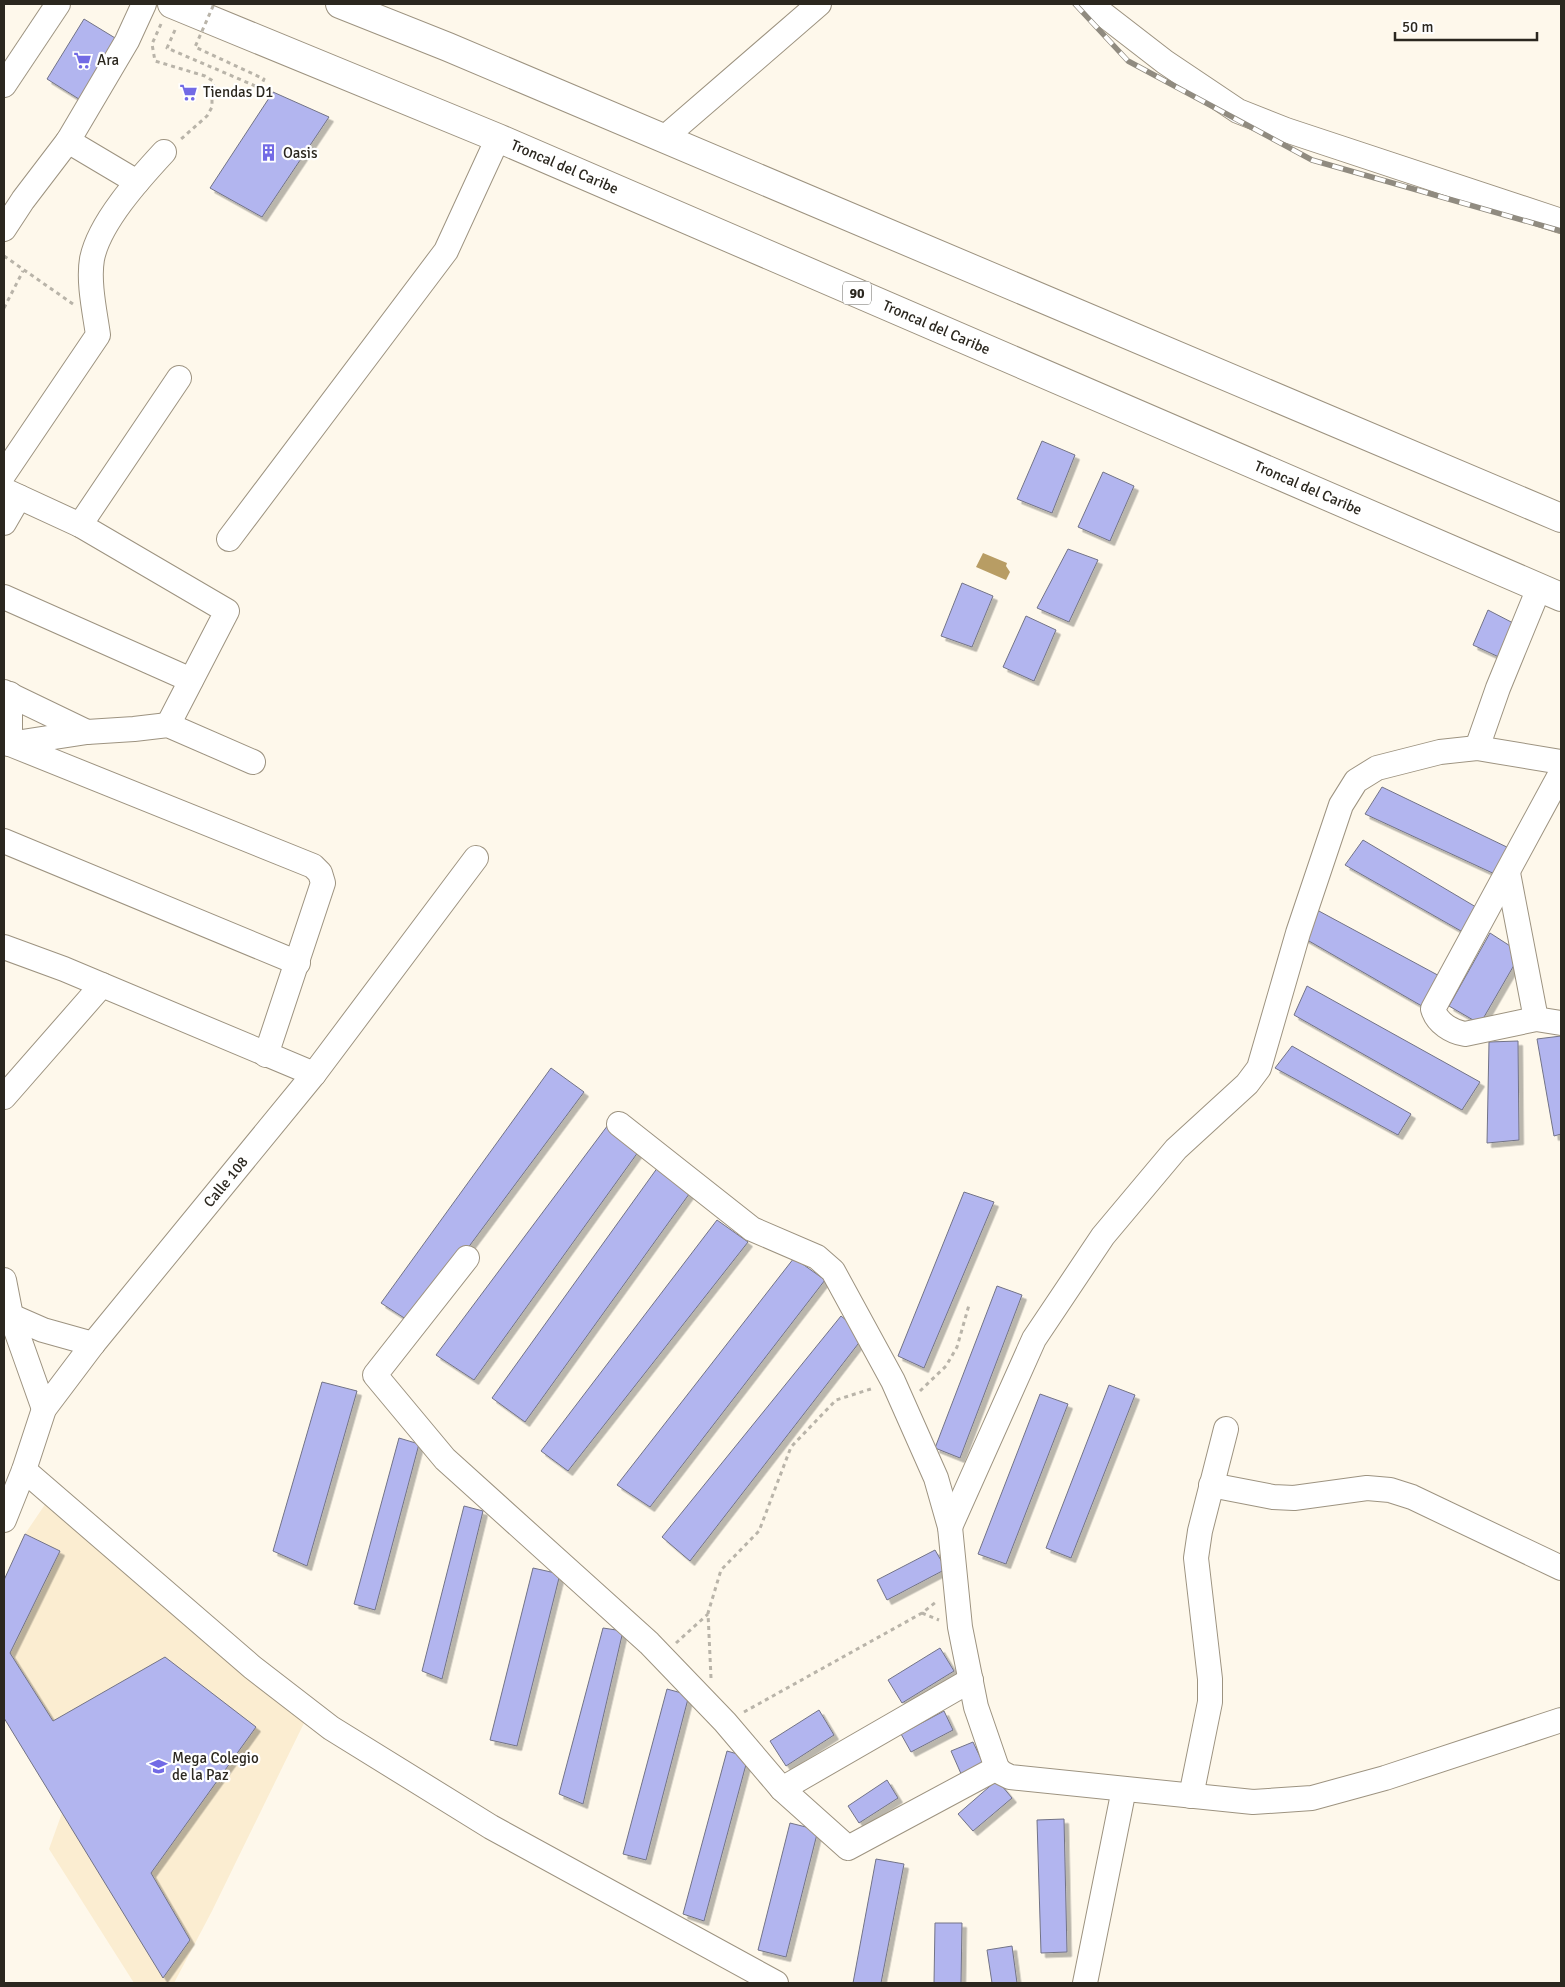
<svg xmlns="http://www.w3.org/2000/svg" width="1565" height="1987" font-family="Signika,sans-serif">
<defs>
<filter id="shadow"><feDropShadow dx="4.5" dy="4.5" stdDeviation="0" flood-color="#0004"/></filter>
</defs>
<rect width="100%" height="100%" fill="#fef8eb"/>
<!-- built -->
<path fill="#fbedd1" d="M46,1503L305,1721L212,1911L174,1983H134L49,1849L62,1813L4,1718V1580L25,1534Z"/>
<!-- water -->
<path fill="#b89d64" d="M983,553L1007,563L1006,566L1010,572L1006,580L976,567Z"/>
<!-- building -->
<path fill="#b2b5ef" stroke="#727386" filter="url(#shadow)" d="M84,19L120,41L82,101L47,79Z
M273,92L329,117L262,217L210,188Z
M1042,441L1075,455L1052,513L1017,499Z
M1103,472L1134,486L1110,541L1078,527Z
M1068,549L1098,560L1069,622L1037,608Z
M962,583L993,596L972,647L941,636Z
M1488,610L1517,625L1501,658L1473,645Z
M1026,616L1056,630L1034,681L1003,667Z
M1382,787L1513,850L1499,876L1365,814Z
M1363,840L1481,910L1468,935L1345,865Z
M1317,910L1445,979L1427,1009L1302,937Z
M1490,933L1521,953L1480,1024L1449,1006Z
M1307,986L1480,1082L1462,1110L1294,1015Z
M1561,1036V1134L1554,1136L1537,1039Z
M1518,1041L1519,1140L1487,1143L1489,1042Z
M1292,1046L1411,1114L1398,1135L1275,1068Z
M551,1068L584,1092L412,1323L381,1303Z
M608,1125L641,1148L474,1380L436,1355Z
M658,1167L692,1190L525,1422L492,1398Z
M964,1192L994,1202L924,1368L898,1356Z
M717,1220L748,1242L568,1471L541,1451Z
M794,1258L825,1280L650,1507L617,1485Z
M997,1286L1022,1295L960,1458L935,1448Z
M841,1316L865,1335L690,1561L662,1537Z
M322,1382L357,1391L307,1566L273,1551Z
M1109,1385L1135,1395L1071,1558L1046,1548Z
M1040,1394L1068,1404L1006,1564L978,1554Z
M399,1438L419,1444L375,1610L354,1604Z
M464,1506L483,1511L442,1679L422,1671Z
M25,1534L60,1551L10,1653L53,1721L165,1657L256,1727L151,1873L190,1940L163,1978L4,1718V1580Z
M935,1550L946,1569L887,1600L877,1580Z
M533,1568L560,1574L517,1746L490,1740Z
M603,1628L623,1631L583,1804L559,1794Z
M940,1648L954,1671L902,1703L888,1680Z
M667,1689L689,1695L646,1860L623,1854Z
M819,1710L834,1735L786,1766L770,1741Z
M944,1711L953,1730L911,1752L901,1734Z
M973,1742L983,1763L962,1776L951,1751Z
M727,1751L748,1757L704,1921L683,1914Z
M887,1780L898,1798L859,1823L848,1806Z
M997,1780L1012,1798L973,1831L958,1814Z
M1064,1819L1067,1952L1041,1953L1037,1820Z
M790,1823L818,1830L786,1957L758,1950Z
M876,1859L904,1864L881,1983H853Z
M935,1923H962L961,1983H934Z
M1012,1946L1017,1983H992L987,1950Z"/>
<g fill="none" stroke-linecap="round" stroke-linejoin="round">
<defs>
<g id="minor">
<path d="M1090,4L1165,62L1238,111L1286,130L1561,221"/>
<path d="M4,85L58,4"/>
<path d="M664,138L819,4"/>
<path d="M68,141L137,182"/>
<path d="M4,229L23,200L68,141L127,41L144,4"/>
<path d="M4,474L98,335C95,313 88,282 92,259C99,223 139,179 164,152"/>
<path d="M4,490L80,525L227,611L168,725"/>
<path d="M4,523L19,497"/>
<path d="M80,525L179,378"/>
<path d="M229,539L446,251L498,138"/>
<path d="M4,597L191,680"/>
<path d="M4,692L87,732"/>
<path d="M10,694V744L313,866L320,873L323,883L266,1055"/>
<path d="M9,744L87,732L134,729L168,725L253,762"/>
<path d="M1477,748L1498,688L1539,588"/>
<path d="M1561,773L1433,1009C1437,1023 1452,1032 1465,1034L1536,1019L1561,1023"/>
<path d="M4,841L298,963"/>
<path d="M1508,873L1536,1019"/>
<path d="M4,947L64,969L314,1074"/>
<path d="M4,1097L102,985"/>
<path d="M619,1124L752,1229L817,1257L833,1271L893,1381L936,1478L950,1527L960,1627L976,1707L997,1768L1002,1773L1010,1777L1253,1802L1312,1798L1385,1778L1561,1720"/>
<path d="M467,1258L375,1375L445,1459L649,1643L725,1722L782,1789L848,1848L997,1768"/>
<path d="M4,1280L11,1316L44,1409"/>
<path d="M11,1316L43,1330L93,1344"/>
<path d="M24,1470L252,1667L331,1728L491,1827L776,1983"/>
<path d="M1211,1485L1273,1497L1294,1498L1367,1488L1390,1490L1412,1497L1561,1568"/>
<path id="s1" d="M4,1520L24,1470L44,1409L93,1344L314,1074L476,858"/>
<path d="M950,1527L1034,1339L1103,1236L1176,1149L1247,1084L1259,1068L1298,933L1341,805L1356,781L1377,768L1440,752L1477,748L1561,762"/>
<path d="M782,1789L971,1680"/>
<path d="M1191,1796L1210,1702V1679L1196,1558L1200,1531L1226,1429"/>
<path d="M1085,1983L1124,1789"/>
</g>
<g id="highway">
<path id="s2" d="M172,4L498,138L1561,597"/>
<path d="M340,4L448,47L1561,518"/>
</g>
</defs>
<!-- minor casing -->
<use href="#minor" stroke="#9d9380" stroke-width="26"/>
<!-- highway casing -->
<use href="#highway" stroke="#9d9380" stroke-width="30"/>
<!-- path -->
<path stroke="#b9b4a9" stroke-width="3" stroke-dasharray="4 4" stroke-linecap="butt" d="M161,24L152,44L155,61L205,76L213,81L214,89L212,97V107L207,116L180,140
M4,256L73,304
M4,308L23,271
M920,1391L946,1366L957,1347L969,1305
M922,1613L939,1620
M676,1643L708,1614
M711,1678L708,1613L721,1570L759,1531L791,1447L836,1400L874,1388
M744,1712L922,1613L936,1602"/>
<!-- minor -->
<use href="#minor" stroke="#fff" stroke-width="24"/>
<!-- highway -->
<use href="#highway" stroke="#fff" stroke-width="28"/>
<defs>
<path id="rail" d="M1075,4L1128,61L1312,160L1561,231"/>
</defs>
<!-- rail casing -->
<use href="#rail" stroke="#908b80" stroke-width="5.5"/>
<!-- rail -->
<use href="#rail" stroke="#fff" stroke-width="4" stroke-dasharray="11" stroke-linecap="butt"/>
<!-- path-bridge -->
<path stroke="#b9b4a9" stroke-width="3" stroke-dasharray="4 4" stroke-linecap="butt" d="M175,30L167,48L260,88L264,79L195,47L214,4"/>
</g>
<!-- icons -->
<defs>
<symbol id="supermarket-bare" viewBox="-9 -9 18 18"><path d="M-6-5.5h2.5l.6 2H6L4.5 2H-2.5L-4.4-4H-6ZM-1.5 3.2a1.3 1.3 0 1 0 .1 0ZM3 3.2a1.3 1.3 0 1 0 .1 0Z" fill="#726ae5" stroke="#fff" stroke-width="2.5" paint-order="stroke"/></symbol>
<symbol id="building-bare" viewBox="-9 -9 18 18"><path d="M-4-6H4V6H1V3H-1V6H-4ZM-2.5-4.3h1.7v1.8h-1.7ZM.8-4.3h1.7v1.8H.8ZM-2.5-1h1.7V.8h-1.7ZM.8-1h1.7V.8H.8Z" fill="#726ae5" stroke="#fff" stroke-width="2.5" paint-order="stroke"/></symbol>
<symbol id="school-bare" viewBox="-9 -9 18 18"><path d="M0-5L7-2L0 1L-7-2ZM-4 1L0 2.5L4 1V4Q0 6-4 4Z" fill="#726ae5" stroke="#fff" stroke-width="2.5" paint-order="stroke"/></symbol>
</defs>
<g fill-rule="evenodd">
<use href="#supermarket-bare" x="70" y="48" width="25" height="25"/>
<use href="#supermarket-bare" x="176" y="80" width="25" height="25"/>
<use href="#building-bare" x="256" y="140" width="25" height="25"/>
<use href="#school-bare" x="146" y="1754" width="25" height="25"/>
</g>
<g text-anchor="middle" stroke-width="4.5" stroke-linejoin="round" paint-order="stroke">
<!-- shield labels -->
<rect fill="#fff" stroke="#6b6862" stroke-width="1" x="843" y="281.5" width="28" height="23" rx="4"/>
<g font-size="14" font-weight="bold" fill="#2b271f">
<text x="857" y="298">90</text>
</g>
<!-- poi labels -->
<g font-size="15" fill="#2b271f" stroke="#fff" text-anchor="start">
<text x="97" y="65">Ara</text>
<text x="203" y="97">Tiendas D1</text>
<text x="283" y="158">Oasis</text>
<text x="172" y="1763">Mega Colegio<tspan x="172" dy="17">de la Paz</tspan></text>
</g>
<!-- street labels -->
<g font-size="15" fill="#2b271f" stroke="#fff">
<text dy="5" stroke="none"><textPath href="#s2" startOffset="425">Troncal del Caribe</textPath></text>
<text dy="5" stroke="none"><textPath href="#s2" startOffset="830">Troncal del Caribe</textPath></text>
<text dy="5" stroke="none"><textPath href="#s2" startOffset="1235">Troncal del Caribe</textPath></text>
<text dy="5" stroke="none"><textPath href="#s1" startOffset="409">Calle 108</textPath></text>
</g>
</g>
<!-- border -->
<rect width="1565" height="1987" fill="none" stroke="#2b271f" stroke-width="10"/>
<!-- scale -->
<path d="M1395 32v8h142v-8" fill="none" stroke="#2b271f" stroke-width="2.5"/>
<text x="1402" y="32" font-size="15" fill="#2b271f" stroke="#ffffff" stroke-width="4" paint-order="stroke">50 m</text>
</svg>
